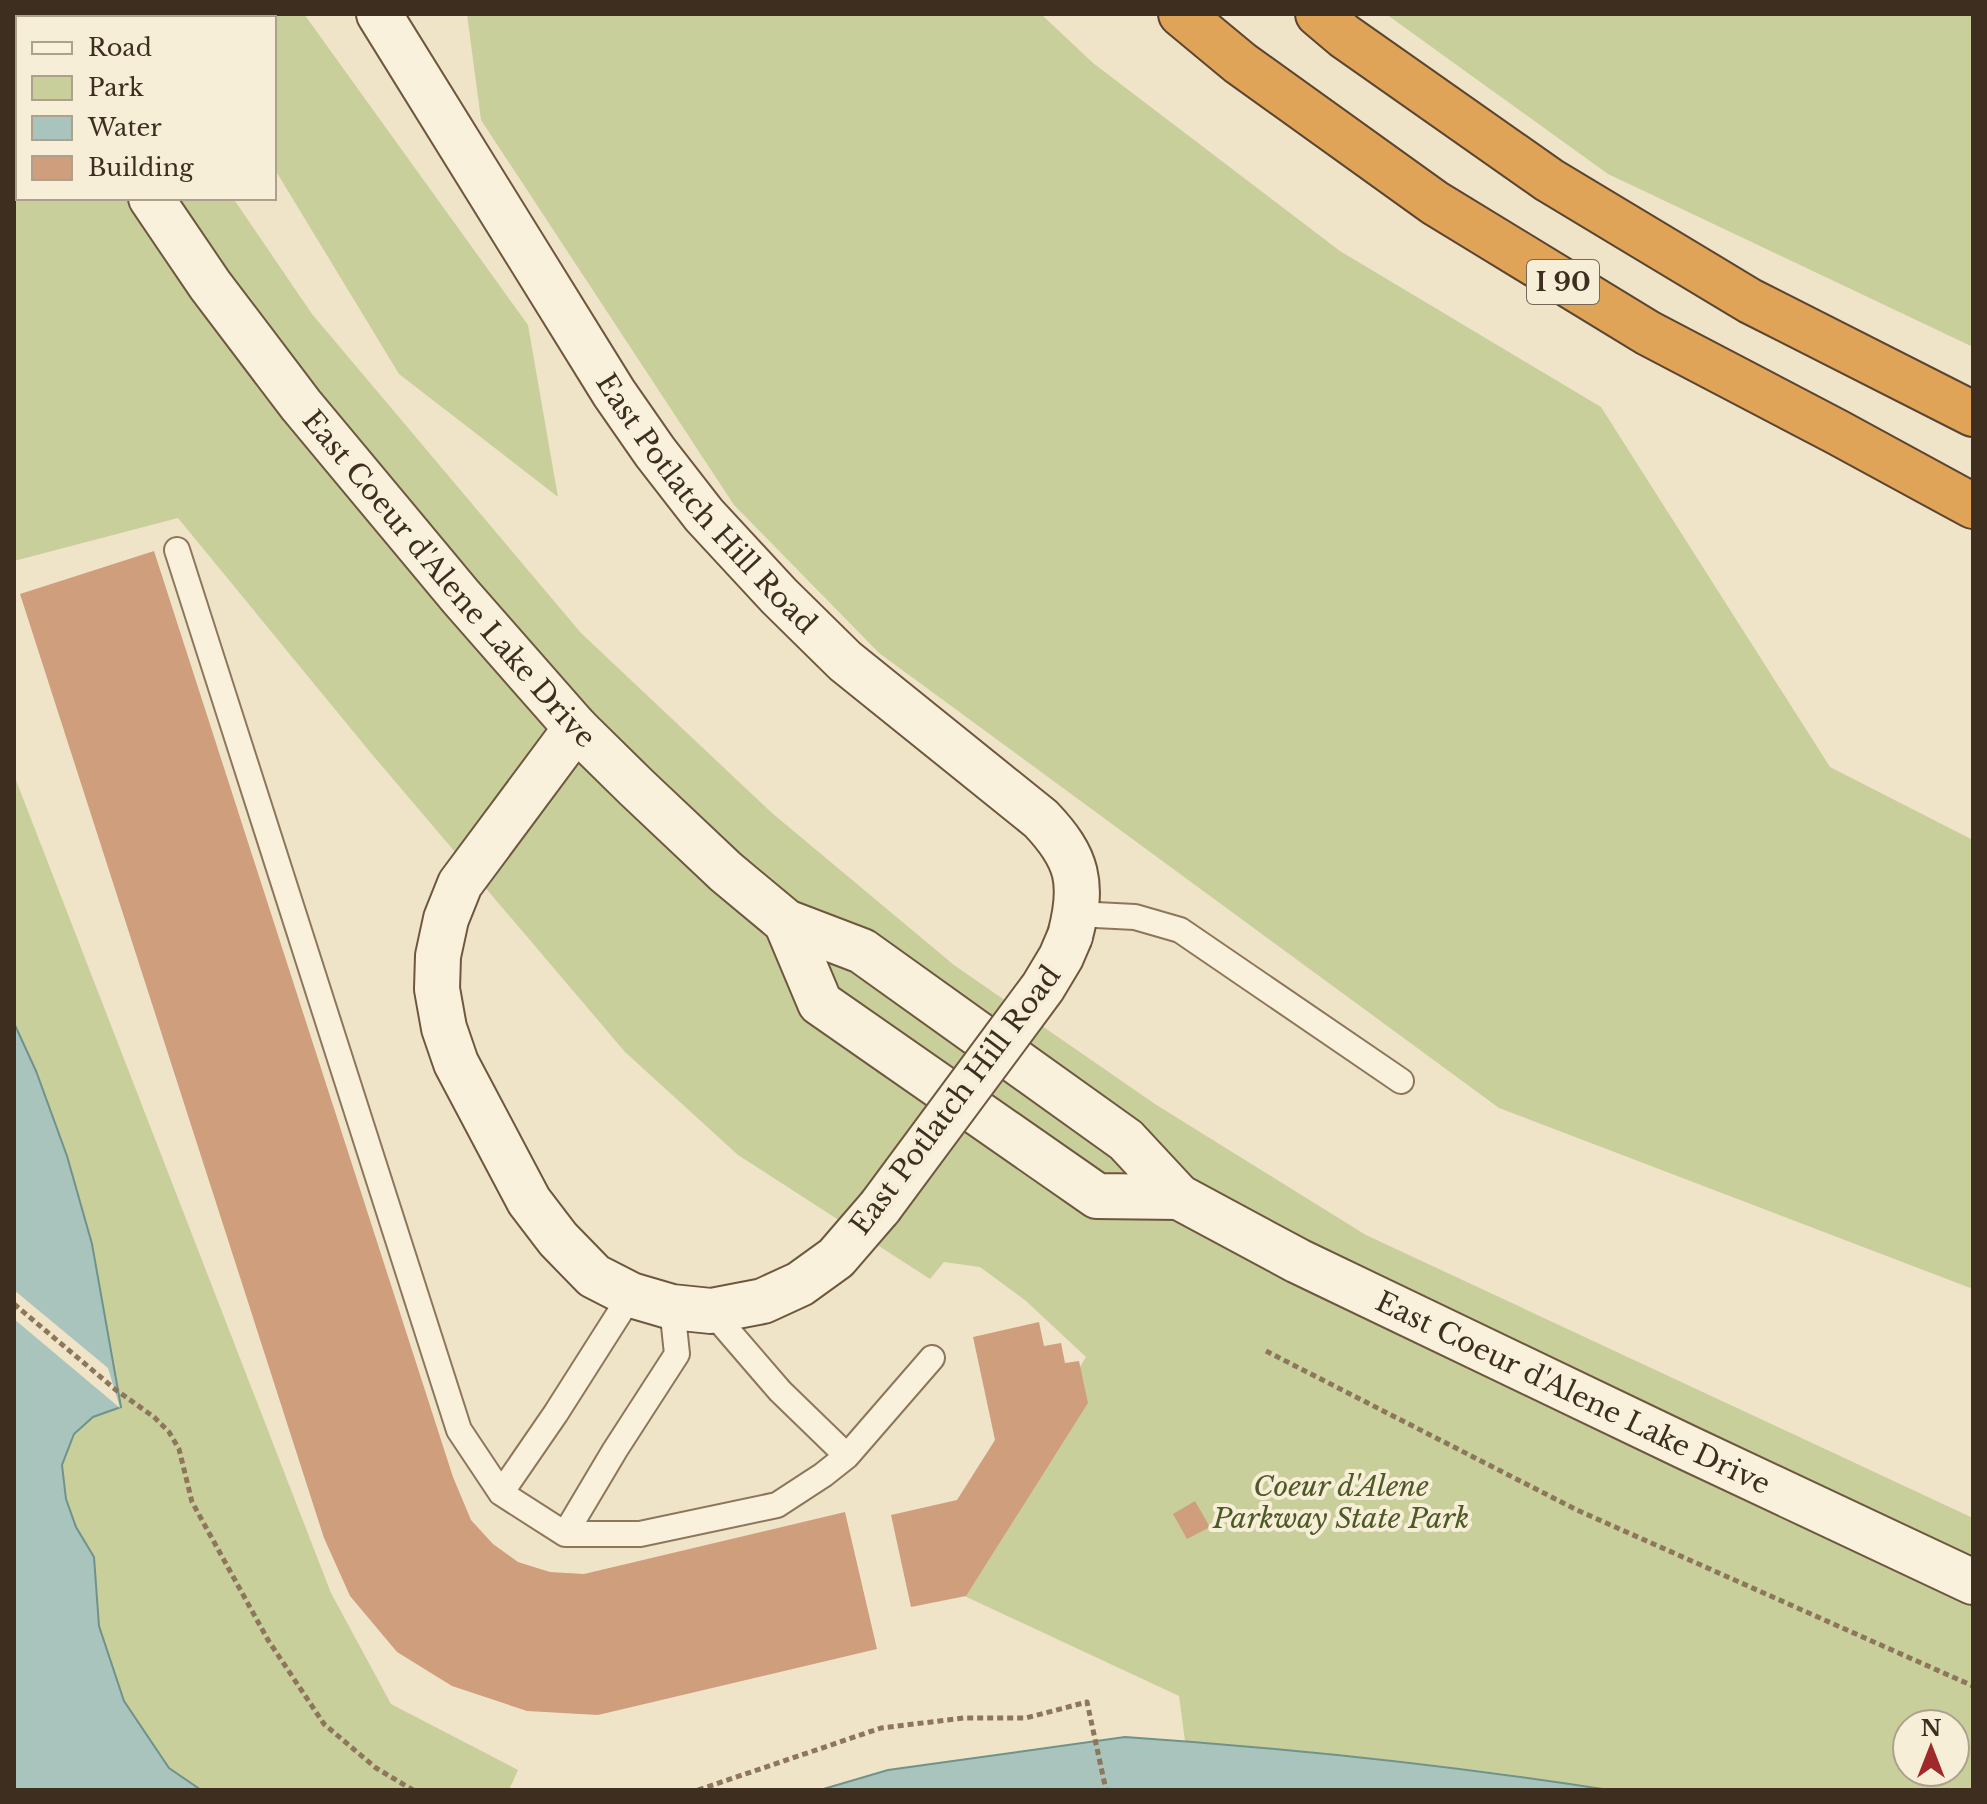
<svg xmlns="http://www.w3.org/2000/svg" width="1987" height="1804" font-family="'Libre Baskerville',serif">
<rect width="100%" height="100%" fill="#f0e4c8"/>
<!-- green -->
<path fill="#c9cf9b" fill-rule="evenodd" d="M14,14H108L110,18H18V198H233L312,314L581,633L772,813L954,965L1155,1104L1366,1235L1973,1518V1790H1609L1505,1774L1401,1761L1185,1741L1179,1696L945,1587L1086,1357L1026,1301L980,1267L944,1262L930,1279L738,1155L625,1052L370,752L178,518L14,561ZM1907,1724H1955V1772H1907Z
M188,14H304L528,325L558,497L399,374L274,168V18H190Z
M467,14H1041L1093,63L1340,251L1601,407L1830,767L1973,840V1289L1499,1108L879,653L734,505L481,120Z
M1386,14H1973V347L1608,174Z
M14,775L331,1593L391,1704L518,1770L509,1790H14Z"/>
<!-- water -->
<path fill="#a9c4bc" stroke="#6f938a" stroke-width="2" d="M14,1023L36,1071L67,1156L92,1244L121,1407L93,1417L74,1434L62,1465L66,1499L76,1527L94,1557L99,1626L124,1701L169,1768L201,1790H14Z
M1125,1737C1287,1748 1449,1765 1609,1790H820L888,1770Z"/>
<!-- pier -->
<path fill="#f0e4c8" d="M14,1290L108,1368L120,1408L14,1319Z"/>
<!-- building -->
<path fill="#cf9f7d" d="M154,551L453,1477L471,1520L493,1544L518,1562L550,1572L584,1574L845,1512L877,1649L598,1715L527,1711L452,1686L397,1652L350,1596L324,1538L20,594Z
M1039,1322L1044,1346L1061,1343L1065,1363L1079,1361L1088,1403L966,1596L911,1607L891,1515L957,1500L995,1440L973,1337Z
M1195,1501L1210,1527L1187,1539L1173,1514Z"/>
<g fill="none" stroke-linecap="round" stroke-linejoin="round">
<defs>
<path id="lane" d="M177,550L459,1430L501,1493L565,1534H640L777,1505L823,1475L847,1456L932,1358
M1076,914L1135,917L1180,930L1401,1081
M711,1311L780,1391L847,1456
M501,1493L556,1413L631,1295
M565,1534L615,1450L677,1354L672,1307"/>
<g id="secondary">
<path d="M33,14L35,18"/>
<path id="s1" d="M379,14L614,393L655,452L704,515L779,596L845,661L1041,819C1078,858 1084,883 1070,936"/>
<path id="s2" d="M151,198L210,285L301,405L461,597L576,728L636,787L726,872L786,922L862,951L1126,1140L1179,1197L1298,1261L1688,1448L1973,1582"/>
<path d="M576,728L460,884L446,919L438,956L437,989L444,1028L456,1063L529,1201L558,1239L594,1276L631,1295L672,1307L711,1311L763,1301L800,1284L836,1258L880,1207"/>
<path d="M786,922L820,1003L1097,1196L1179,1197"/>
</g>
<path id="highway" d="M1181,14L1240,63L1435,203L1648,333L1837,432L1973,506
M1318,14L1344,36L1549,180L1750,301L1973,414"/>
</defs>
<!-- lane casing -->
<use href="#lane" stroke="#8d765c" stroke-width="28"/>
<!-- secondary casing -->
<use href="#secondary" stroke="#6f573f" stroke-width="48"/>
<!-- highway casing -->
<use href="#highway" stroke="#5b4430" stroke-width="48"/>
<!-- path -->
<path stroke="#8d765c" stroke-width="5" stroke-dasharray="6 4" stroke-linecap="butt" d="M14,1304L116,1390L154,1417L169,1432L179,1449L192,1502L268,1640L324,1724L376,1768L413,1790
M1266,1351L1577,1510L1973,1686
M698,1790L881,1728L964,1718H1026L1087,1702L1106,1790"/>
<!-- lane -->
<use href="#lane" stroke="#faf1dc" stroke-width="24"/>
<!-- secondary -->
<use href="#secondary" stroke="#faf1dc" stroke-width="44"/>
<!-- highway -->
<use href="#highway" stroke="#e0a458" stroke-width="44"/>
<defs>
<path id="secondary-bridge" d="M880,1207L1043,987L1061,957L1070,936"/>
</defs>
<!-- secondary-bridge casing -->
<use href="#secondary-bridge" stroke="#6f573f" stroke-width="48" stroke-linecap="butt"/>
<!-- secondary-bridge -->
<use href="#secondary-bridge" stroke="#faf1dc" stroke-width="44"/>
</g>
<g text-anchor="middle" stroke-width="8" stroke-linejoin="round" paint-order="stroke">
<!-- shield labels -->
<rect fill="#f7eed8" stroke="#756857" stroke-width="2" x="1527" y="260" width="72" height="44" rx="6"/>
<g font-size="26" font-weight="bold" fill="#3d2e20">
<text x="1563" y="291">I 90</text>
</g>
<!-- street labels -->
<g font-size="28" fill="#3d2e20" stroke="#f7eed8">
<text dy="10" stroke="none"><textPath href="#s1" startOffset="590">East Potlatch Hill Road</textPath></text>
<text dy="10" stroke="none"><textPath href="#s2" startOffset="484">East Coeur d'Alene Lake Drive</textPath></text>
<text transform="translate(955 1100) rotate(-53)" y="10">East Potlatch Hill Road</text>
<text dy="10" stroke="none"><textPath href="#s2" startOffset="1890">East Coeur d'Alene Lake Drive</textPath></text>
</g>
<!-- park labels -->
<g font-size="28" font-style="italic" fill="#4d5a26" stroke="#f7eed8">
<text x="1341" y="1496">Coeur d'Alene<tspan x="1341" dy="32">Parkway State Park</tspan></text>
</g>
</g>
<!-- border -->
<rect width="1987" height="1804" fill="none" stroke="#3d2e20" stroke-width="32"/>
<!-- legend -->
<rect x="16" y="16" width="260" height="184" fill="#f7eed8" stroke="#ada18e" stroke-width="2"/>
<rect x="32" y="42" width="40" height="12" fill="#faf1dc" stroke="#ada18e" stroke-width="2"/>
<text x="88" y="56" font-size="24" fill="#3d2e20">Road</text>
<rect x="32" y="76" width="40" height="24" fill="#c9cf9b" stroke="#ada18e" stroke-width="2"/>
<text x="88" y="96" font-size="24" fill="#3d2e20">Park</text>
<rect x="32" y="116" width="40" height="24" fill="#a9c4bc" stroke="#ada18e" stroke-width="2"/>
<text x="88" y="136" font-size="24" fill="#3d2e20">Water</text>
<rect x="32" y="156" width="40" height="24" fill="#cf9f7d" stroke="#ada18e" stroke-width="2"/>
<text x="88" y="176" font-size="24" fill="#3d2e20">Building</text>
<!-- north arrow -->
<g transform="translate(1931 1748)"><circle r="38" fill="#f7eed8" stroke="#ada18e" stroke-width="2"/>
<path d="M0-6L14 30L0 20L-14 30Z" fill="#9e2a2b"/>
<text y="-12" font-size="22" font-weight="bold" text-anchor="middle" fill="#3d2e20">N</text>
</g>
</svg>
